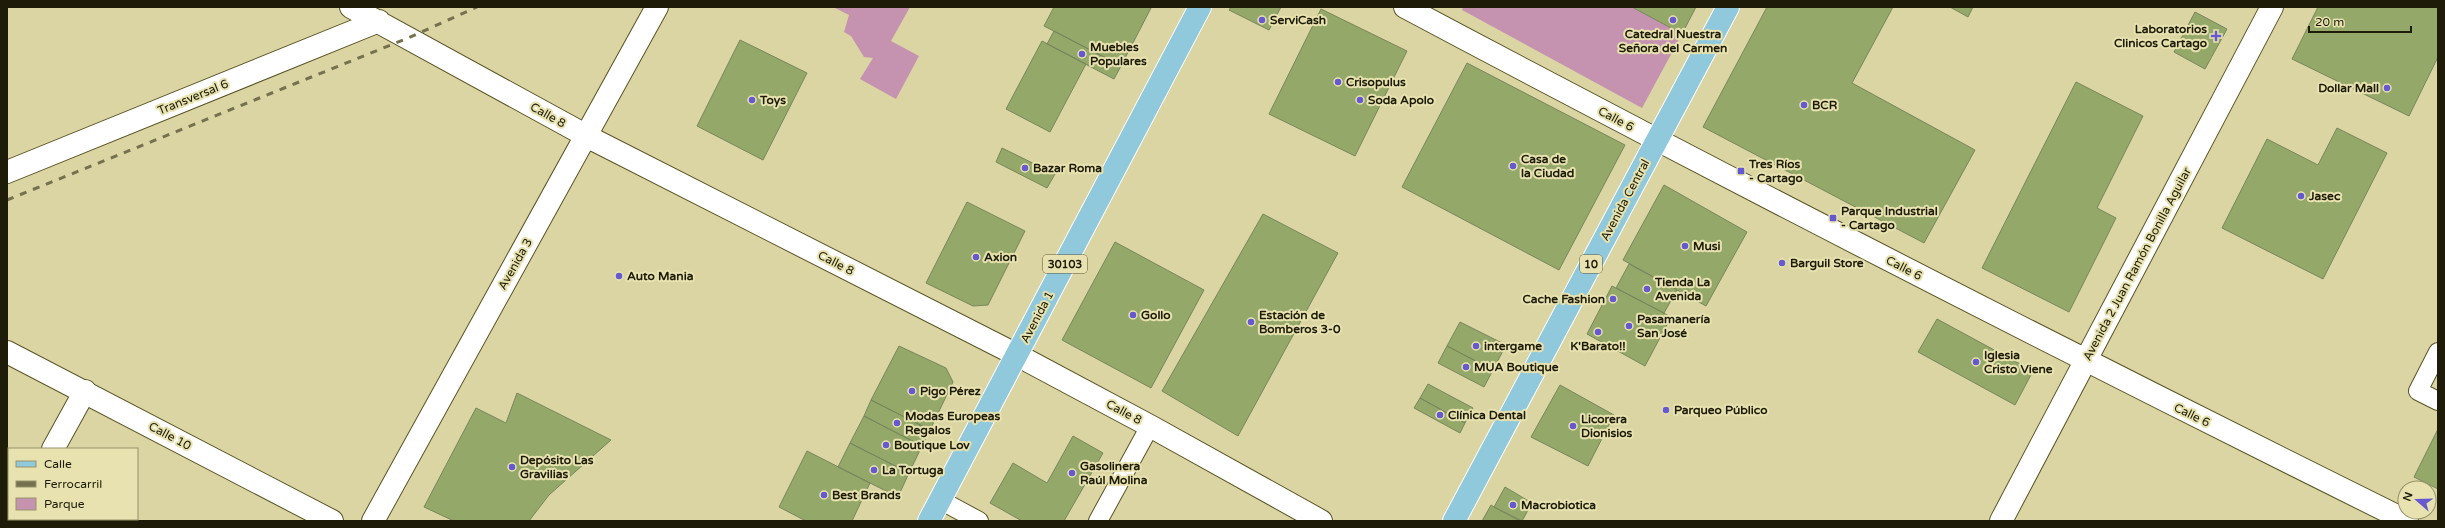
<svg xmlns="http://www.w3.org/2000/svg" width="2445" height="528" font-family="'Varela Round',sans-serif">
<rect width="100%" height="100%" fill="#dad5a2"/>
<!-- green -->
<path fill="#c593b0" d="M833,7H910L891,41L919,56L896,99L860,79L873,58L864,57L851,36L844,32L849,15Z
M1463,7H1632L1682,34L1642,108L1462,10Z"/>
<!-- building -->
<path fill="#94a86a" stroke="#78875b" d="M1054,7H1149L1151,8L1121,66L1044,26Z
M1231,7H1281L1269,30L1229,10Z
M1632,7H1696L1682,34Z
M1767,7H1893L1852,83L1975,150L1924,243L1703,127Z
M1950,7H1973L1968,17Z
M2318,7H2438V57L2409,116L2292,59Z
M1321,9L1407,51L1355,156L1269,114Z
M2195,12L2227,29L2205,69L2174,52Z
M1054,31L1121,66L1114,79L1047,44Z
M740,40L807,73L763,160L697,126Z
M1042,41L1086,64L1050,132L1006,109Z
M1467,63L1625,145L1559,270L1402,187Z
M2076,82L2143,116L2097,208L2116,218L2069,312L1982,268Z
M2337,128L2387,153L2323,279L2222,228L2267,139L2318,165Z
M1002,148L1055,174L1047,188L996,162Z
M1664,185L1747,232L1706,306L1623,260Z
M967,202L1025,231L988,305L973,306L926,283Z
M1263,214L1338,253L1238,436L1162,391Z
M1115,242L1204,290L1151,388L1062,340Z
M1629,264L1677,290L1664,313L1616,288Z
M1612,286L1671,317L1645,366L1587,334Z
M1937,319L2033,371L2015,405L1918,352Z
M1460,322L1506,345L1493,370L1447,346Z
M899,346L946,368L953,382L930,430L871,400Z
M1447,346L1493,370L1484,387L1438,363Z
M1428,384L1473,408L1465,423L1420,398Z
M1560,385L1614,415L1588,466L1531,437Z
M517,393L611,440L549,495L529,521H454L424,507L476,408L506,423Z
M1420,398L1465,423L1460,433L1414,408Z
M871,400L930,430L922,446L864,416Z
M864,416L922,446L909,473L850,443Z
M2438,429V489L2414,477Z
M1073,436L1103,453L1064,521H1022L990,503L1013,463L1047,483Z
M850,443L909,473L898,497L838,467Z
M807,451L870,483L852,521H806L779,507Z
M1505,487L1532,503L1522,521L1494,507Z
M1491,505L1494,507L1520,521H1482Z"/>
<g fill="none" stroke-linecap="round" stroke-linejoin="round">
<defs>
<path id="service" d="M2438,352L2418,391L2438,401
M940,500L979,521
M1098,521L1150,426"/>
<path id="minor" d="M351,7L596,141L1017,355L1150,426L1321,521
M1405,7C1736,183 2070,354 2407,521
M7,172L379,21
M7,352L332,521
M53,449L85,391
M7,497L9,494"/>
<path id="tertiary" d="M373,521L657,7
M2001,521L2272,7"/>
<path id="primary" d="M929,521L1200,7
M1454,521L1728,7"/>
</defs>
<!-- service casing -->
<use href="#service" stroke="#595425" stroke-width="20"/>
<!-- minor casing -->
<use href="#minor" stroke="#595425" stroke-width="24"/>
<!-- tertiary casing -->
<use href="#tertiary" stroke="#595425" stroke-width="24"/>
<!-- primary casing -->
<use href="#primary" stroke="#fff" stroke-width="24"/>
<!-- service -->
<use href="#service" stroke="#fff" stroke-width="18"/>
<!-- minor -->
<use href="#minor" stroke="#fff" stroke-width="22"/>
<!-- tertiary -->
<use href="#tertiary" stroke="#fff" stroke-width="22"/>
<!-- primary -->
<use href="#primary" stroke="#90c8dc" stroke-width="22"/>
<!-- rail -->
<path stroke="#75714f" stroke-width="3" stroke-dasharray="7 7" stroke-linecap="butt" d="M7,200L408,38L477,7"/>
</g>
<!-- markers -->
<g fill="#6558d1" stroke="#e7e2af" stroke-width="1.5">
<circle cx="1262" cy="20" r="4"/>
<circle cx="1673" cy="20" r="4"/>
<path d="M2214 30h4v4h4v4h-4v4h-4v-4h-4v-4h4z"/>
<circle cx="1082" cy="54" r="4"/>
<circle cx="1338" cy="82" r="4"/>
<circle cx="2387" cy="88" r="4"/>
<circle cx="752" cy="100" r="4"/>
<circle cx="1360" cy="100" r="4"/>
<circle cx="1804" cy="105" r="4"/>
<circle cx="1513" cy="166" r="4"/>
<circle cx="1025" cy="168" r="4"/>
<rect x="1737" y="167" width="8" height="8" rx="2"/>
<circle cx="2301" cy="196" r="4"/>
<rect x="1829" y="214" width="8" height="8" rx="2"/>
<circle cx="1685" cy="246" r="4"/>
<circle cx="976" cy="257" r="4"/>
<circle cx="1782" cy="263" r="4"/>
<circle cx="619" cy="276" r="4"/>
<circle cx="1647" cy="289" r="4"/>
<circle cx="1613" cy="299" r="4"/>
<circle cx="1133" cy="315" r="4"/>
<circle cx="1251" cy="322" r="4"/>
<circle cx="1629" cy="326" r="4"/>
<circle cx="1598" cy="332" r="4"/>
<circle cx="1476" cy="346" r="4"/>
<circle cx="1976" cy="362" r="4"/>
<circle cx="1466" cy="367" r="4"/>
<circle cx="912" cy="391" r="4"/>
<circle cx="1666" cy="410" r="4"/>
<circle cx="1440" cy="415" r="4"/>
<circle cx="897" cy="423" r="4"/>
<circle cx="1573" cy="426" r="4"/>
<circle cx="886" cy="445" r="4"/>
<circle cx="512" cy="467" r="4"/>
<circle cx="874" cy="470" r="4"/>
<circle cx="1072" cy="473" r="4"/>
<circle cx="824" cy="495" r="4"/>
<circle cx="1513" cy="505" r="4"/>
</g>
<g text-anchor="middle" stroke-width="4" stroke-linejoin="round" paint-order="stroke">
<!-- shield labels -->
<g fill="#e7e2af" stroke="#5a573a" stroke-width="1">
<rect x="1043" y="255" width="44" height="18" rx="3"/>
<rect x="1580" y="255" width="22" height="18" rx="3"/>
</g>
<g font-size="11" font-weight="bold" fill="#1e1c08">
<text x="1065" y="268">30103</text>
<text x="1591" y="268">10</text>
</g>
<!-- poi labels -->
<g font-size="12" font-weight="bold" fill="#1e1c08" stroke="#e7e2af" text-anchor="start">
<text x="1270" y="24">ServiCash</text>
<text x="2207" y="33" text-anchor="end">Laboratorios<tspan x="2207" dy="14">Clinicos Cartago</tspan></text>
<text x="1673" y="38" text-anchor="middle">Catedral Nuestra<tspan x="1673" dy="14">Señora del Carmen</tspan></text>
<text x="1090" y="51">Muebles<tspan x="1090" dy="14">Populares</tspan></text>
<text x="1346" y="86">Crisopulus</text>
<text x="2379" y="92" text-anchor="end">Dollar Mall</text>
<text x="760" y="104">Toys</text>
<text x="1368" y="104">Soda Apolo</text>
<text x="1812" y="109">BCR</text>
<text x="1521" y="163">Casa de<tspan x="1521" dy="14">la Ciudad</tspan></text>
<text x="1749" y="168">Tres Ríos<tspan x="1749" dy="14">- Cartago</tspan></text>
<text x="1033" y="172">Bazar Roma</text>
<text x="2309" y="200">Jasec</text>
<text x="1841" y="215">Parque Industrial<tspan x="1841" dy="14">- Cartago</tspan></text>
<text x="1693" y="250">Musi</text>
<text x="984" y="261">Axion</text>
<text x="1790" y="267">Barguil Store</text>
<text x="627" y="280">Auto Mania</text>
<text x="1655" y="286">Tienda La<tspan x="1655" dy="14">Avenida</tspan></text>
<text x="1605" y="303" text-anchor="end">Cache Fashion</text>
<text x="1141" y="319">Gollo</text>
<text x="1259" y="319">Estación de<tspan x="1259" dy="14">Bomberos 3-0</tspan></text>
<text x="1637" y="323">Pasamanería<tspan x="1637" dy="14">San José</tspan></text>
<text x="1484" y="350">intergame</text>
<text x="1598" y="350" text-anchor="middle">K'Barato!!</text>
<text x="1984" y="359">Iglesia<tspan x="1984" dy="14">Cristo Viene</tspan></text>
<text x="1474" y="371">MUA Boutique</text>
<text x="920" y="395">Pigo Pérez</text>
<text x="1674" y="414">Parqueo Público</text>
<text x="1448" y="419">Clínica Dental</text>
<text x="905" y="420">Modas Europeas<tspan x="905" dy="14">Regalos</tspan></text>
<text x="1581" y="423">Licorera<tspan x="1581" dy="14">Dionisios</tspan></text>
<text x="894" y="449">Boutique Lov</text>
<text x="520" y="464">Depósito Las<tspan x="520" dy="14">Gravilias</tspan></text>
<text x="1080" y="470">Gasolinera<tspan x="1080" dy="14">Raúl Molina</tspan></text>
<text x="882" y="474">La Tortuga</text>
<text x="832" y="499">Best Brands</text>
<text x="1521" y="509">Macrobiotica</text>
</g>
<!-- street labels -->
<g font-size="12" fill="#1e1c08" stroke="#e7e2af">
<text transform="translate(193 97) rotate(-22)" y="4">Transversal 6</text>
<text transform="translate(548 115) rotate(29)" y="4">Calle 8</text>
<text transform="translate(1616 119) rotate(28)" y="4">Calle 6</text>
<text transform="translate(1625 200) rotate(-62)" y="4">Avenida Central</text>
<text transform="translate(836 263) rotate(27)" y="4">Calle 8</text>
<text transform="translate(515 264) rotate(-61)" y="4">Avenida 3</text>
<text transform="translate(2137 264) rotate(-62)" y="4">Avenida 2 Juan Ramón Bonilla Aguilar</text>
<text transform="translate(1904 268) rotate(27)" y="4">Calle 6</text>
<text transform="translate(1037 317) rotate(-62)" y="4">Avenida 1</text>
<text transform="translate(1124 412) rotate(28)" y="4">Calle 8</text>
<text transform="translate(2192 415) rotate(26)" y="4">Calle 6</text>
<text transform="translate(170 436) rotate(28)" y="4">Calle 10</text>
</g>
</g>
<!-- border -->
<rect width="2445" height="528" fill="none" stroke="#1e1c08" stroke-width="16"/>
<!-- legend -->
<rect x="8" y="448" width="130" height="72" fill="#e7e2af" stroke="#97936c"/>
<rect x="16" y="461" width="20" height="6" fill="#90c8dc" stroke="#97936c"/>
<text x="44" y="468" font-size="12" fill="#1e1c08">Calle</text>
<rect x="16" y="481" width="20" height="6" fill="#75714f" stroke="#97936c"/>
<text x="44" y="488" font-size="12" fill="#1e1c08">Ferrocarril</text>
<rect x="16" y="498" width="20" height="12" fill="#c593b0" stroke="#97936c"/>
<text x="44" y="508" font-size="12" fill="#1e1c08">Parque</text>
<!-- north arrow -->
<g transform="translate(2417 500) rotate(290)"><circle r="19" fill="#e7e2af" stroke="#97936c"/>
<path d="M0-3L7 15L0 10L-7 15Z" fill="#6558d1"/>
<text y="-6" font-size="11" font-weight="bold" text-anchor="middle" fill="#1e1c08">N</text>
</g>
<!-- scale -->
<path d="M2309 26v6h102v-6" fill="none" stroke="#1e1c08" stroke-width="2"/>
<text x="2315" y="26" font-size="12" fill="#1e1c08" stroke="#e7e2af" stroke-width="3" paint-order="stroke">20 m</text>
</svg>
